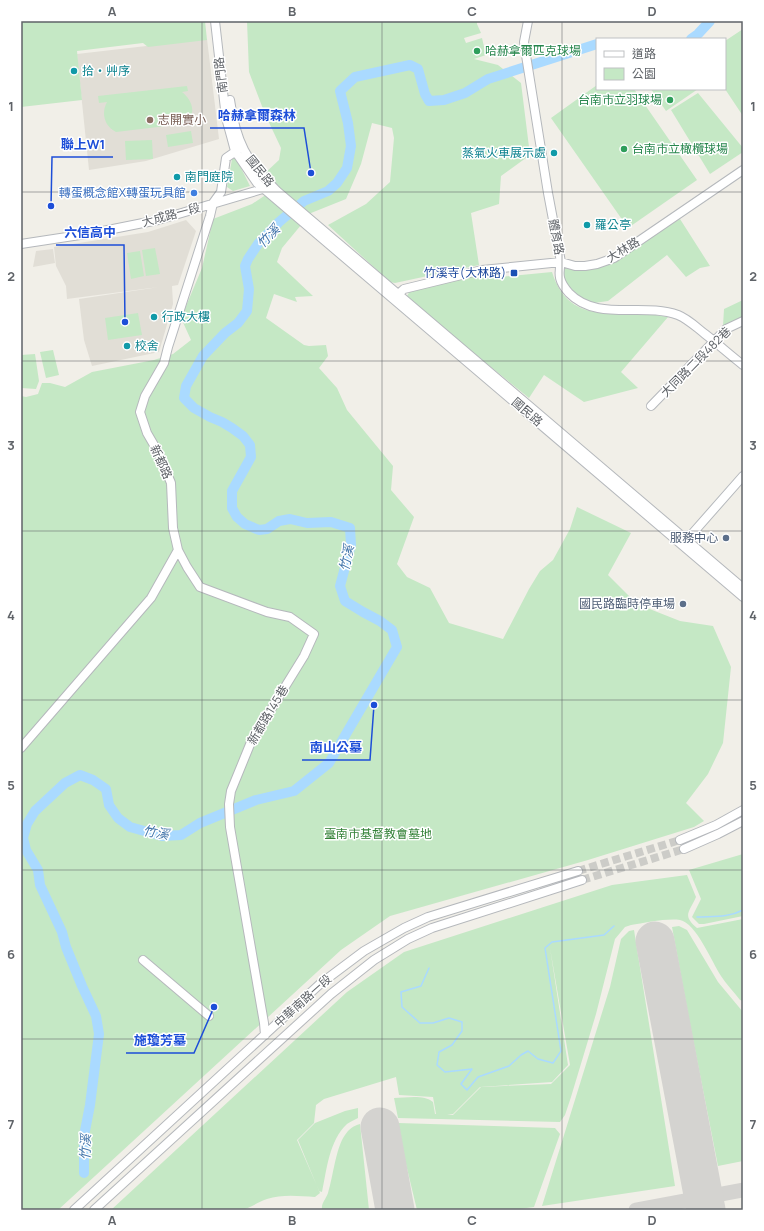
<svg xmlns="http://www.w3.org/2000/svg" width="764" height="1231" font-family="Manrope,'Noto Sans TC',sans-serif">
<rect width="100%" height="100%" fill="#f1efe8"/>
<!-- education -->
<path fill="#e1ded6" d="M207,39L219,139L146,161L89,170L77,54Z
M186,220L196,231L178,285L172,286L173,304L159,352L92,366L84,340L79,299L159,287L67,299L66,286L56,266L54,247L148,232Z
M53,249L55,263L33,267L36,251Z"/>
<!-- green -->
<path fill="#c5e8c5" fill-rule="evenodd" d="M21,21H205L207,40L148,47L143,43L77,51L82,100L21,107Z
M247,21H477V24L481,33L464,38L466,43L482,38L486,55L474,59L498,65L521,83L530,155L501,176L499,204L471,213L479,265L395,283L390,282L328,225L366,204L390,182L394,138L392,128L372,123L361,164L346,199L311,213L282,248L277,262L313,296L295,297L297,302L274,294L266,318L304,345L309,346L326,345L328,356L319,368L337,388L347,410L393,466L391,490L414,517L397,564L407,577L430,588L449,623L503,639L529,589L540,571L553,560L570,529L577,507L631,533L608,575L637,604L680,621L713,626L731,667L723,743L708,774L686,803L704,821L694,827L588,860L390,916L341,950L58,1210H21V396L26,397L38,394L42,383H50L65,387L92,372L154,360L173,354L191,340L181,318L202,268L213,219L252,204L279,186L264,174L279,160L281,148L265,114L249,72Z
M743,29V116L725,89V41Z
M597,85V89H634L697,180L628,228L551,118Z
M187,86L188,91L182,92C189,97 196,109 190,117C189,120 185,122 183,124L116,132C104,126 101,113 107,102L99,103L98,96Z
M651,89H698L666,111Z
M698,93L743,148V152L710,174L671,110Z
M191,131L193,143L168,147L166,135Z
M152,140L153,159L126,160L125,141Z
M236,158L250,186L233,191L227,187L232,159Z
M680,219L710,266L700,268L686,277L667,255L608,301L594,303L580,297L566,284L561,268L586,269L640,242Z
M155,248L160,274L146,276L142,250Z
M140,251L144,276L131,279L127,253Z
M498,272L499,277L552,272C570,331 624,307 668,317L621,372L638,388L584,402L544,375L529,398L444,329L407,296L411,289L459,277Z
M743,300V318L723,326L724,309Z
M138,313L142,335L108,340L105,318Z
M53,350L59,375L46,378L40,352Z
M35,354L39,381L36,389L21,388V355Z
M743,854V916L704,924H699L692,917L701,899L689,870Z
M687,875L696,897C689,913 682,915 697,928L743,919V1001L740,1000C734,992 726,984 721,976C712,962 696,923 680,920C667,918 644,923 631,925L625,927L615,939L596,1014L571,1097L565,1115L560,1122L398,1118L394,1098C405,1098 424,1094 433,1102L435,1114H436L433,1097L399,1095L396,1077L324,1099L316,1105L314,1123L297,1140L320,1193L315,1197C299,1196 282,1194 267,1199C257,1202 250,1209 240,1210H111L347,992L404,952L612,885ZM550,948L570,1065L551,1084L481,1087L453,1115H447L453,1114L480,1087L552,1082L568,1065Z
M679,926L687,930L718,982L743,1012V1161L718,1166L689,1019L672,927Z
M634,930L675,1186L542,1206L610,987L621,939L629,931Z
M358,1108V1118C354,1120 350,1122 347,1124C329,1141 327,1169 322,1192L319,1191L298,1140L315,1123L345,1111Z
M398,1123L555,1128L560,1134L534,1207L512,1210H417L404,1156Z
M360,1124L369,1210H322C321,1203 326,1199 328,1193C333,1177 336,1147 345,1135C349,1129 353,1126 360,1124Z"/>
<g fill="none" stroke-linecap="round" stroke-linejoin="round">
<!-- stream -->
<path stroke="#aadaff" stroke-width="1.5" d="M697,917C713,916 728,918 743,910
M429,968L421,986L401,992L402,1007L420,1023H433L449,1018L462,1022V1031L452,1045L439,1052L437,1065L445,1072L472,1069L461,1084L467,1090L478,1077L509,1066L521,1055L528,1051L538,1059L553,1063L561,1051L545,948L552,942L604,935L614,926"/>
<!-- river -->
<path stroke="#aadaff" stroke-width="10" d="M691,39L698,34L710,21
M84,1173V1136L90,1105L99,1034L96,1016L82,986L66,947L62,932L40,885L38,870L26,850L23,838L27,824L35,811L65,783L80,775L93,780L106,789L109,805L118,818L130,827L162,836L181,835L200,823L256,800L294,791L329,763L397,647L392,630L380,621L363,612L345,601L340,586L351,545L350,528L331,522L307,523L290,519L279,521L267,529L259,530L245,524L237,517L232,508V491L251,457L250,445L243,436L232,428L222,422L210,417L194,408L184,398L186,386L203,356L225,333L238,323L247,311L249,289L245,266L248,259L258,244L279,222L304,201L328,191L337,183L347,168L351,146L348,123L340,91L355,77L410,65L418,69L425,94L429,101L444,100L465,93L488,79L597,44"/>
<!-- taxiway -->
<path stroke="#d4d3d0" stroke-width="15" d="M636,1210L743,1190"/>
<!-- runway -->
<path stroke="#d4d3d0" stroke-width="39" d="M655,941L706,1210
M380,1127L395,1210"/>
<!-- minor-tunnel -->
<path stroke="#ccccc8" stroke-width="8" stroke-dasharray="8 4" stroke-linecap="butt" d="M578,871L680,840
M582,880L684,849"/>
<defs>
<path id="minor" d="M215,21L226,118L231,136L235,151L257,183L743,597
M528,21L524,42L525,49L548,193L561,262C558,275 559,282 569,293C597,322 643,302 678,315C688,319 696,327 705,334C718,344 730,355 743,365
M230,100C236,143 246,160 277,191L743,588
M21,244L93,233L158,220L266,188
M395,297L404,289L482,270L561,262L575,266H585L597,264L614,258L743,170
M651,406L726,329L743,321
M684,543L743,476
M178,550L187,567L200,587L267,612L290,617L314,634L304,656L251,742L231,791L229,804L230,827L264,1023L265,1035
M21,748L151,598L178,550L173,528L171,483L158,452L147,433L140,412L145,396L164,363L168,347L210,216L213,203L221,192L226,158L239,149
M680,840L716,825L743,810
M684,849L718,834L743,821
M143,960L209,1016
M74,1210L320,984L364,951L404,928L428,917L578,871
M94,1210L331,994L374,960L408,939L432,928L582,880"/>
</defs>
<!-- minor casing -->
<use href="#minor" stroke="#b5b8bc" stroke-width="10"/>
<!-- minor -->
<use href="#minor" stroke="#fff" stroke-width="8"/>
</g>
<!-- grid -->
<path fill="none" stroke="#5f6368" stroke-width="1" stroke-opacity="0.55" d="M202,21V1210M382,21V1210M562,21V1210M21,192H743M21,361H743M21,531H743M21,700H743M21,870H743M21,1039H743"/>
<!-- markers -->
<g fill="#2e9e5b" stroke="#fff" stroke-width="1.5">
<circle cx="477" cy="51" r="4"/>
<circle cx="670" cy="100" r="4"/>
<circle cx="624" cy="149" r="4"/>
</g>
<g fill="#0f9aa8" stroke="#fff" stroke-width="1.5">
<circle cx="74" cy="71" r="4"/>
<circle cx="554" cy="153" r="4"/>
<circle cx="177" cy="177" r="4"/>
<circle cx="587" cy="225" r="4"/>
<circle cx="154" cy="317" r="4"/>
<circle cx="127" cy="346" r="4"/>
</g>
<circle fill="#8d6e63" stroke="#fff" stroke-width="1.5" cx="150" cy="120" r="4"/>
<circle fill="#3f7fe0" stroke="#fff" stroke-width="1.5" cx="194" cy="193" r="4"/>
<rect fill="#1a4fb4" stroke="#fff" stroke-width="1.5" x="510" y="269" width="8" height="8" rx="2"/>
<g fill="#5c6f8a" stroke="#fff" stroke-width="1.5">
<circle cx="726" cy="538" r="4"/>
<circle cx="683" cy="604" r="4"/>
</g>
<g text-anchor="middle" stroke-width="3" stroke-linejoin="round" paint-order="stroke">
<!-- leisure labels -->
<g font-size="12" fill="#27864d" stroke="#fff" text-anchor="start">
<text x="485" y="55">哈赫拿爾匹克球場</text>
<text x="662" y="104" text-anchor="end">台南市立羽球場</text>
<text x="632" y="153">台南市立橄欖球場</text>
</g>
<!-- culture labels -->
<g font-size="12" fill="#0d838f" stroke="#fff" text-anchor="start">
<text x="82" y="75">拾・艸序</text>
<text x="546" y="157" text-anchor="end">蒸氣火車展示處</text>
<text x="185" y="181">南門庭院</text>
<text x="595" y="229">羅公亭</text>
<text x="162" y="321">行政大樓</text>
<text x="135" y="350">校舍</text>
</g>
<!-- street labels -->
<g font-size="12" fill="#5f6368" stroke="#fff">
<text transform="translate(221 75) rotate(-97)" y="4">南門路</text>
<text transform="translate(260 171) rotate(51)" y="4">國民路</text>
<text transform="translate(171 215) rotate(-15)" y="4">大成路一段</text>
<text transform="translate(556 237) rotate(79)" y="4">體育路</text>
<text transform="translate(623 250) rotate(-31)" y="4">大林路</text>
<text transform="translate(696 362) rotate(-45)" y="4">大同路二段482巷</text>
<text transform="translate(527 412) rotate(41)" y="4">國民路</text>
<text transform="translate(161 462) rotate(66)" y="4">新都路</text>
<text transform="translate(268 715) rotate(-59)" y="4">新都路145巷</text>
<text transform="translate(303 1001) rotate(-42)" y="4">中華南路一段</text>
</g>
<!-- education labels -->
<g font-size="12" fill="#785e54" stroke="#fff" text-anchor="start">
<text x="158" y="124">志開實小</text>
</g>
<!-- shop labels -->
<g font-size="12" fill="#366cbe" stroke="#fff" text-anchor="end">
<text x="186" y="197">轉蛋概念館X轉蛋玩具館</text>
</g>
<!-- transit labels -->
<g font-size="12" fill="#164399" stroke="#fff" text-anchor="end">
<text x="506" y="277">竹溪寺(大林路)</text>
</g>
<!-- service labels -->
<g font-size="12" fill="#4e5e75" stroke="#fff" text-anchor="end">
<text x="718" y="542">服務中心</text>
<text x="675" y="608">國民路臨時停車場</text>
</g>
<!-- park labels -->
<g font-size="12" fill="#348238" stroke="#fff">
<text x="378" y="838">臺南市基督教會墓地</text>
</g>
<!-- water labels -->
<g font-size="13" font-style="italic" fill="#4174aa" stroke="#fff">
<text transform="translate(268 236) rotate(-46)" y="5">竹溪</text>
<text transform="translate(346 558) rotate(-78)" y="5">竹溪</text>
<text transform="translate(156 832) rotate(10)" y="5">竹溪</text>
<text transform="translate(85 1147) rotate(-88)" y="5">竹溪</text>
</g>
</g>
<!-- callouts -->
<path fill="none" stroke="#1d4ed8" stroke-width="1.5" d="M311 173L304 128H210M51 206L52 157H113M125 322L124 245H56M374 705L370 760H302M214 1007L194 1053H126"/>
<g fill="#1d4ed8" stroke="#fff" stroke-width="1.5">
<circle cx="311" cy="173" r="4"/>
<circle cx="51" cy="206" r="4"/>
<circle cx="125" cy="322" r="4"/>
<circle cx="374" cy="705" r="4"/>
<circle cx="214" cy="1007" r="4"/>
</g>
<g font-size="13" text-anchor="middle" font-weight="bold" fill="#1d4ed8" stroke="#fff" stroke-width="3" stroke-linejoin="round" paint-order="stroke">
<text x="257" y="120">哈赫拿爾森林</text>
<text x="83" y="149">聯上W1</text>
<text x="90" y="237">六信高中</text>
<text x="336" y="752">南山公墓</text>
<text x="160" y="1045">施瓊芳墓</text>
</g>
<!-- border -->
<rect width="764" height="1231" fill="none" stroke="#ffffff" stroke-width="44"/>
<!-- legend -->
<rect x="596" y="38" width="130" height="52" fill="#ffffff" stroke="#bfc1c3"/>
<rect x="604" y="51" width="20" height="6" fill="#ffffff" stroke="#bfc1c3"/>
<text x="632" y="58" font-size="12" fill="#5f6368">道路</text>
<rect x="604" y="68" width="20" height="12" fill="#c5e8c5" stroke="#bfc1c3"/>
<text x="632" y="78" font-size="12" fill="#5f6368">公園</text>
<rect x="22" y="22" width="720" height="1187" fill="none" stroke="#5f6368" stroke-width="1.5"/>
<g font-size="13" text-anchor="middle" font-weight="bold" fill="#5f6368">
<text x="112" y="16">A</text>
<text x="292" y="16">B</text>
<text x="472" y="16">C</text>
<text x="652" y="16">D</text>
<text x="11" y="111">1</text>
<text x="753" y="111">1</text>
<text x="11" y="281">2</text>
<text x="753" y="281">2</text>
<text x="11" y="450">3</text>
<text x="753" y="450">3</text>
<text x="11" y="620">4</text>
<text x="753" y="620">4</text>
<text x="11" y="790">5</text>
<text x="753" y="790">5</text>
<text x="11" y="959">6</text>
<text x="753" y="959">6</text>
<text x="11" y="1129">7</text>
<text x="753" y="1129">7</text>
<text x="112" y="1225">A</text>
<text x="292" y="1225">B</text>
<text x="472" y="1225">C</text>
<text x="652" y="1225">D</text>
</g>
</svg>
